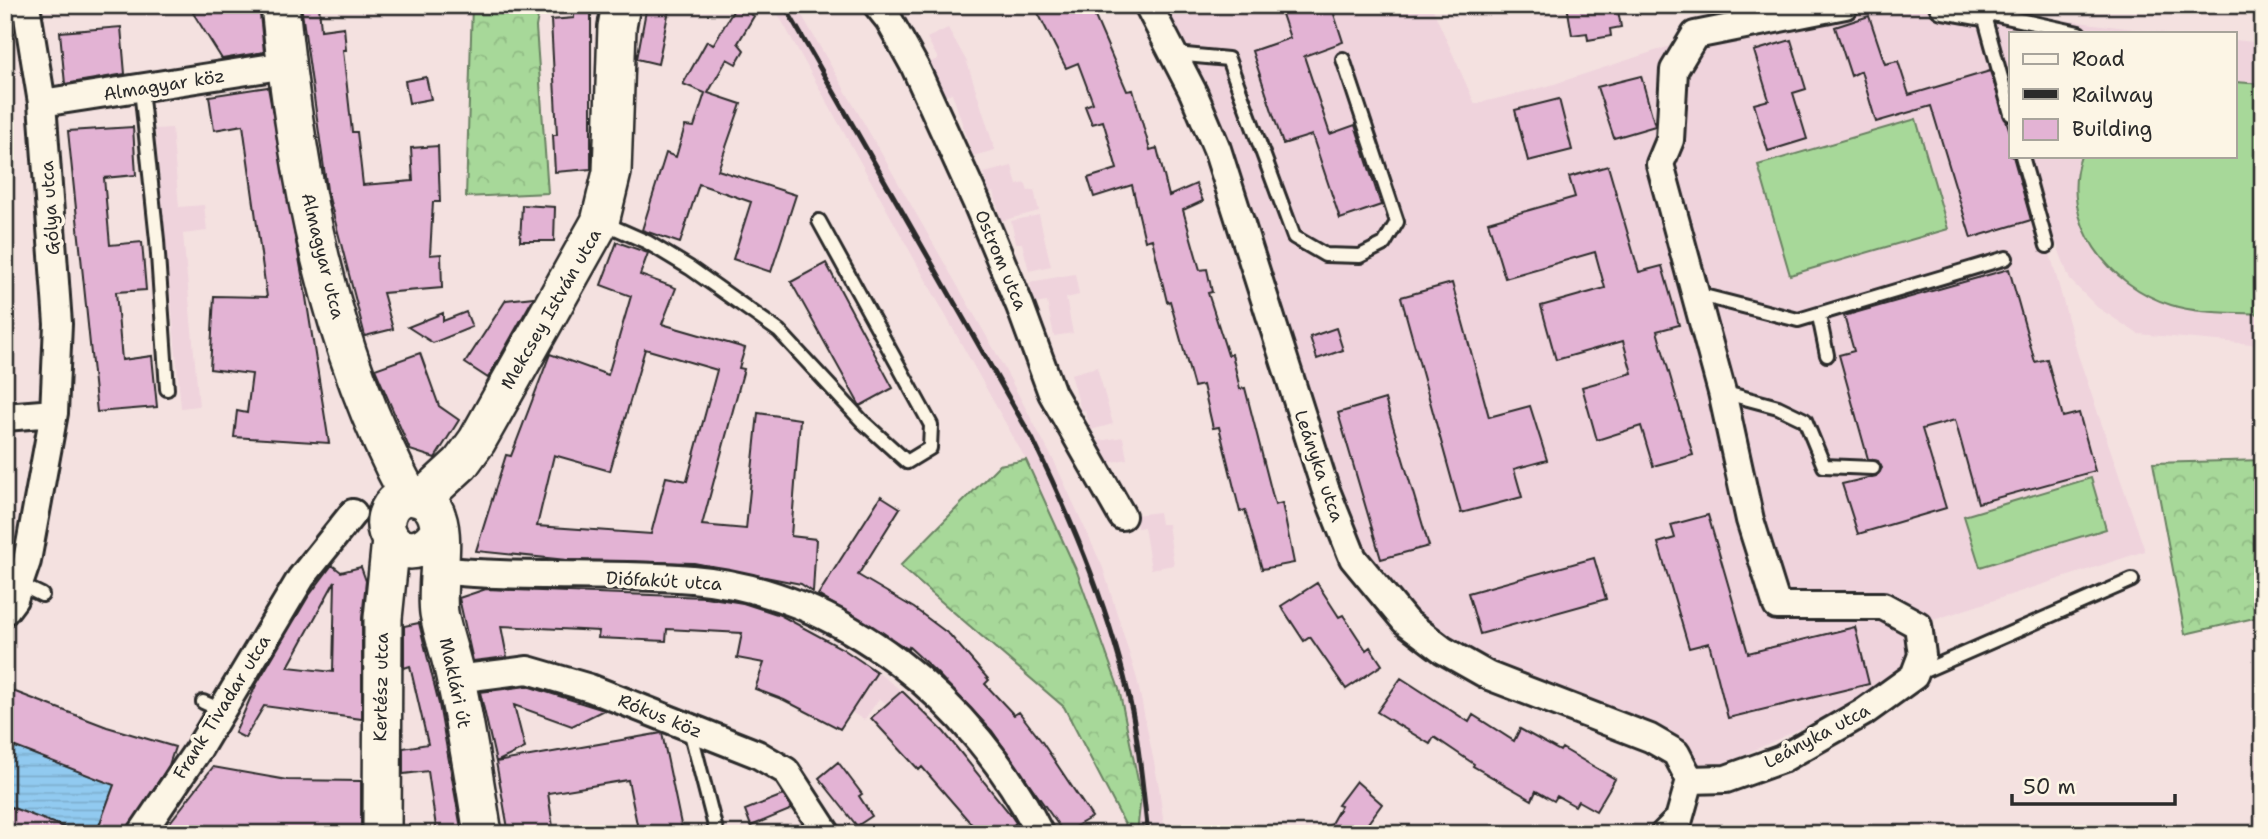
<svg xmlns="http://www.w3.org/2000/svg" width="2268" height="839" font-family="'Shantell Sans',sans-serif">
<defs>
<pattern id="forest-crowns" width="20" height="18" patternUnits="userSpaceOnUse" patternTransform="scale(1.75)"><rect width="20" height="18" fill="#a7d899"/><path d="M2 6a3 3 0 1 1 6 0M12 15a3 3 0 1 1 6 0" fill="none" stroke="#90ba84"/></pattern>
<pattern id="water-rules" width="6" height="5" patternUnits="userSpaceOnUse" patternTransform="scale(1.75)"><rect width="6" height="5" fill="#91caf0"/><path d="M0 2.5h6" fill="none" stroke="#7daece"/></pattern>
</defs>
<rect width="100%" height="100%" fill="#f4e1e0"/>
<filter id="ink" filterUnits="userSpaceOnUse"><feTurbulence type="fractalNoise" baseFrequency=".0143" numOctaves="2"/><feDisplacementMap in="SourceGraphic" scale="14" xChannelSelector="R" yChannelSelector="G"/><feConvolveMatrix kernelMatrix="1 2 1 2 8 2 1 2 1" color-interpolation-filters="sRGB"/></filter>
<g filter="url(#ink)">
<!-- built -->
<path fill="#efd3dc" d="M773,5H796L995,351L1055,463L1103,568L1137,679L1159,787L1165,834H1137L1141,795L1119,689L1077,572L1026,460Z
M1148,5H1431L1475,104L1548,86L1664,48L1828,5H1942L2166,33H2011V156H2235V40L2263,43V345L2138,334L2097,307L2070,280L2057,245L2048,246L2077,352L2145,551L1918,625L1914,676L1690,780L1676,754L1443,650L1353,558L1217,149Z
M948,28L967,62L995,150L973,156L952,93L937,98L922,66L938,59L927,38Z
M172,128L179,207L204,205L207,231L183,234L199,406L181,408L155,129Z
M1012,166L1017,185L1025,183L1028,191L1034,190L1039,211L1001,221L994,192L989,193L984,173Z
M1039,215L1051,266L1029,271L1022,243H1016L1011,221Z
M1075,274L1079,295L1066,298L1073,333L1054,336L1047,302L1034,304L1030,282Z
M1097,367L1113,424L1091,430L1085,410L1081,411L1071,374Z
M1123,437L1127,459L1104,464L1099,441Z
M1159,512L1161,524H1168L1174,565L1151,569L1144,527L1137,528L1135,515Z
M877,672L902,691L888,704L879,699L864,720L851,712Z"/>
<!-- forest -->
<path fill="url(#forest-crowns)" stroke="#698262" stroke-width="2" d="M472,5H540L536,27L548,193L466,197Z
M1026,460L1077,572L1119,689L1141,795L1137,834H1130L1064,707L900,566L999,465Z
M2263,460V616L2185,634L2153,463Z"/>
<!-- garden -->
<path fill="#a7d899" stroke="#698262" stroke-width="2" d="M2235,82L2263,84V314C2233,312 2199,314 2171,305C2110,286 2058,222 2081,156H2235Z
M1916,119L1948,229L1790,275L1758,165Z
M2091,478L2106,529L1980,567L1964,516Z"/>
<!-- water -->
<path fill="url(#water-rules)" stroke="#688aa1" stroke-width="2" d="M5,743L114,785L96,834H80L5,805Z"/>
<!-- building -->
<path fill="#e3b3d4" stroke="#2b2b2b" stroke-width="2" fill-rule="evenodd" d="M208,5H259L264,52L222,59L193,13Z
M301,5H319L321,30L344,27L346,50H343L352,132H357L363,185L413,181L411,148L438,146L440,202H433L430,255L441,254L442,288L383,293L393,329L365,336L327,190Z
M574,5H591V169L555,172L553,135H557L551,20L574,18Z
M647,5H670L658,64L637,59Z
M1034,5H1090L1127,91L1133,90L1150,150L1157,148L1169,196L1196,184L1203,201L1183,210L1200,270L1207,269L1212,292L1208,293L1228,355L1232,354L1240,389L1245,388L1275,505L1282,503L1294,563L1262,569L1245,510L1240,512L1219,427L1213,428L1203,385L1194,387L1170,301L1167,302L1152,239L1145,241L1132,185L1094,197L1088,178L1117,169L1109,141L1103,121L1092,124L1085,106L1093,103L1078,63L1066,68Z
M1279,5H1331L1343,42L1304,56L1330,134L1355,125L1381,205L1340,219L1312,135L1283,144L1252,51L1290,38Z
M1567,5H1617L1621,27L1610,29L1611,36L1588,40L1587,33L1572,35Z
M736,6L754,16L738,43L744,50L736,64L727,59L708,93L741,104L718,170L796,195L771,272L733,259L751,202L699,184L680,243L642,230L666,153L676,157L685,126L694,127L705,93L683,84L707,41L713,45Z
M1869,16L1885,64L1898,61L1909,95L1990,71L2011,135V156H2013L2031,220L1971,238L1931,106L1876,122L1861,71L1851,76L1835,27Z
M121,27L125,74L65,84L60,32Z
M1791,40L1806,89L1793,93L1807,139L1768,151L1754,104L1769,100L1754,51Z
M1641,76L1655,126L1614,138L1597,87Z
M426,77L431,99L409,103L405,81Z
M268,87L305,291L329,443L234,437L237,411L247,413L252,374L210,369L214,296L267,297L243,125L214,130L209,96Z
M1559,99L1572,150L1528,161L1515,110Z
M133,127L136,175L104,178L110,245L142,242L146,290L116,292L122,360L152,356L157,407L97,412L68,131Z
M1608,166L1639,272L1662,266L1679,325L1657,331L1693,455L1653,466L1641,426L1597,440L1582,387L1632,373L1623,341L1556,360L1541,306L1605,288L1595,252L1505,278L1488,222L1575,197L1569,177Z
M522,205L555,207L554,241H520Z
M617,242L648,253L640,275L676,288L662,324L745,348L739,368L744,369L702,525L746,529L758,413L800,419L791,536L816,539L813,592L801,584L694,563L567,560L476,551L506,455L511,456L550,354L608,375L631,296L601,285ZM645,349L717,370L687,481L666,477L651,534L537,526L554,455L610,471Z
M826,263L893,388L860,406L791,282Z
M2009,269L2035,362L2047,359L2063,417L2079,413L2095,471L1978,503L1955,420L1922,429L1946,508L1858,534L1842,484L1876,476L1882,468L1878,461L1868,459L1839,355L1854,351L1844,316Z
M1452,283L1489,417L1530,406L1547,460L1514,469L1522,497L1461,513L1401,297Z
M534,297L488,378L465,363L506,300Z
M466,312L472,327L433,343L408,327L443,313V321Z
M1336,328L1343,350L1317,359L1310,337Z
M420,353L439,406L459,420L435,458L410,450L375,369Z
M1385,399L1429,546L1381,559L1338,413Z
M881,496L900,508L858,575L914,608L950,635L989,680L985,684L1014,715L1019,712L1042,742L1092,817L1064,833L992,731L935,671L909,647L908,649L818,595Z
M1708,515L1748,653L1855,627L1869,684L1728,718L1709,643L1689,648L1658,543L1675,538L1671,525Z
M1594,558L1606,599L1480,634L1468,593Z
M332,565L341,572L361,567L366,581L362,618V719L264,706L245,738L235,733L256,685L308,597ZM335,581L333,672L288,667Z
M1317,583L1339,617L1343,615L1366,650L1370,647L1382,665L1346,689L1310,637L1304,641L1281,606Z
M486,589L705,597L743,603L780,615L843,649L877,672L840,729L784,700L755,689L764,663L737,658L742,633L667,629L666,641L598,638L599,631L501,626L507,657L473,661L459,598Z
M419,623L439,704L462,834H437L428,771L403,774V748L428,744L410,666L404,668V626Z
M1401,678L1469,722L1473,715L1514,741L1520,729L1560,751L1562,748L1615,779L1596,811L1578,801L1575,806L1557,796L1554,801L1536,791L1532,800L1473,766L1474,764L1434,737L1430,744L1377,712Z
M527,686L604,710L572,726L514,705L525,748L496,762L480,692Z
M5,688L107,727L175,747L169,765L125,834H96L114,785L5,743Z
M902,691L944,732L1010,814L1016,823L1002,834H980L922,767L919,770L871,718Z
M662,733L683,834H639L628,780L548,793L554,834H509L496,762Z
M838,762L862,794L859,796L872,816L857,826L819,778Z
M213,767L287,780L361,781V834H161Z
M1356,781L1382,804L1360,834H1325L1341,806L1338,805Z
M783,795L792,809L751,826L745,810Z
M5,805L77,832V834H5Z"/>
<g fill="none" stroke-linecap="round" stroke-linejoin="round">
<defs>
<path id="lane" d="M1175,54L1228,59L1294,237L1325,255L1360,256L1384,244L1397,222L1343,59
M141,89L157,240L167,389
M2011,114L1983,12L2079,33
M2022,156L2047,246
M604,223L647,242L690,268L779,331L862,421L907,462L930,448L931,425L819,221
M1696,294L1798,320L2006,258
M1819,316L1827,355
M1722,392L1778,407L1805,420L1824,466L1873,468
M19,584L42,595
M1917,674L2132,580
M203,702L221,710
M690,730L717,834"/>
<path id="street" d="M877,5L889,20L915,67L976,201L1020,306L1052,393L1122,516
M1148,5L1193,92L1217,149L1325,488L1353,558L1405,621L1443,650L1489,676L1650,738L1676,753L1690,780
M1943,5L1983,12
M42,103L286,65
M5,417L54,413
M438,570C522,579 608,572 692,579C841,591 975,702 1040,834
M5,611L14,599L27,561L54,413L58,324L42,103L26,5
M456,679L528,670L590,688L757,754L786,771L827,834
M1690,780L1726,779L1782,759L1864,712L1914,676L1922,655L1918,625L1883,606H1777L1750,520L1722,392L1660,164L1670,140L1674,70L1695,35L1845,5
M141,834L198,750L301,578L353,513
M1664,834L1679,819L1690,780"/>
<path id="secondary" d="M280,5C296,172 328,347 409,496
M423,498L461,463L477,441L600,222L612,172L617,27L621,5
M439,531C415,570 374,541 389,510C400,488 431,495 437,517C446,543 435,584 439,613C443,636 452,658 456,681C467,731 475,783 483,834
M382,834L383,618L391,540"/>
</defs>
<!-- lane casing -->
<use href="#lane" stroke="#2b2b2b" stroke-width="18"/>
<!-- street casing -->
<use href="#street" stroke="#2b2b2b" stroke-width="32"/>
<!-- secondary casing -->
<use href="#secondary" stroke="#2b2b2b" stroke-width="42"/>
<!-- lane -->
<use href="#lane" stroke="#fcf5e5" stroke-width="12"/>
<!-- street -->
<use href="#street" stroke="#fcf5e5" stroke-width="26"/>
<!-- secondary -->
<use href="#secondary" stroke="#fcf5e5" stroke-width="37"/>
<!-- rail -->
<path stroke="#2b2b2b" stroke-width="5" d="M784,5L1033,440C1075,527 1112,616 1132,711C1140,751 1143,793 1148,834"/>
</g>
</g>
<g text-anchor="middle" stroke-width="7" stroke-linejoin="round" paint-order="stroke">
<!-- street labels -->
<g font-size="18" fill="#2b2b2b" stroke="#fcf5e5">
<text transform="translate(164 85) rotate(-9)" y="6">Almagyar köz</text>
<text transform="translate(50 208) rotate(-94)" y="6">Gólya utca</text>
<text transform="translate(323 256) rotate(76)" y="6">Almagyar utca</text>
<text transform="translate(1001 260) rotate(67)" y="6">Ostrom utca</text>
<text transform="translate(551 309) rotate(-60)" y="6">Mekcsey István utca</text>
<text transform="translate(1319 466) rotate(71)" y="6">Leányka utca</text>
<text transform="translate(664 581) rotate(3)" y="6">Diófakút utca</text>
<text transform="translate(455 683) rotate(78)" y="6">Maklári út</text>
<text transform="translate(381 687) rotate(-89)" y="6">Kertész utca</text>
<text transform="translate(222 707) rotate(-58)" y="6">Frank Tivadar utca</text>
<text transform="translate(660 716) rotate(22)" y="6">Rókus köz</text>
<text transform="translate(1817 736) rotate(-28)" y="6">Leányka utca</text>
</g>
</g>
<!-- margin -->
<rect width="2268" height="839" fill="none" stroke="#fcf5e5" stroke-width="28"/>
<rect x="14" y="14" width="2240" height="811" fill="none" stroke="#2b2b2b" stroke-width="2.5" filter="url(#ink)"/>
<!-- legend -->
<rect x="2009" y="32" width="228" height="126" fill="#fcf5e5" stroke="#a8a49b" stroke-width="2"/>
<rect x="2023" y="54" width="35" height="10" fill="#fcf5e5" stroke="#a8a49b" stroke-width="2"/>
<text x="2072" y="66" font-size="21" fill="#2b2b2b">Road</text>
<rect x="2023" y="89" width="35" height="10" fill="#2b2b2b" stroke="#a8a49b" stroke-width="2"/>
<text x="2072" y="102" font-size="21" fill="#2b2b2b">Railway</text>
<rect x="2023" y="119" width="35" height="21" fill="#e3b3d4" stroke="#a8a49b" stroke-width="2"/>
<text x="2072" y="136" font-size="21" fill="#2b2b2b">Building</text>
<!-- scale -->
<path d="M2012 794v10h163v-10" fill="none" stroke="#2b2b2b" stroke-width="3.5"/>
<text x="2023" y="794" font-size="21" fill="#2b2b2b" stroke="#fcf5e5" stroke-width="5" paint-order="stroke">50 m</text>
</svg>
